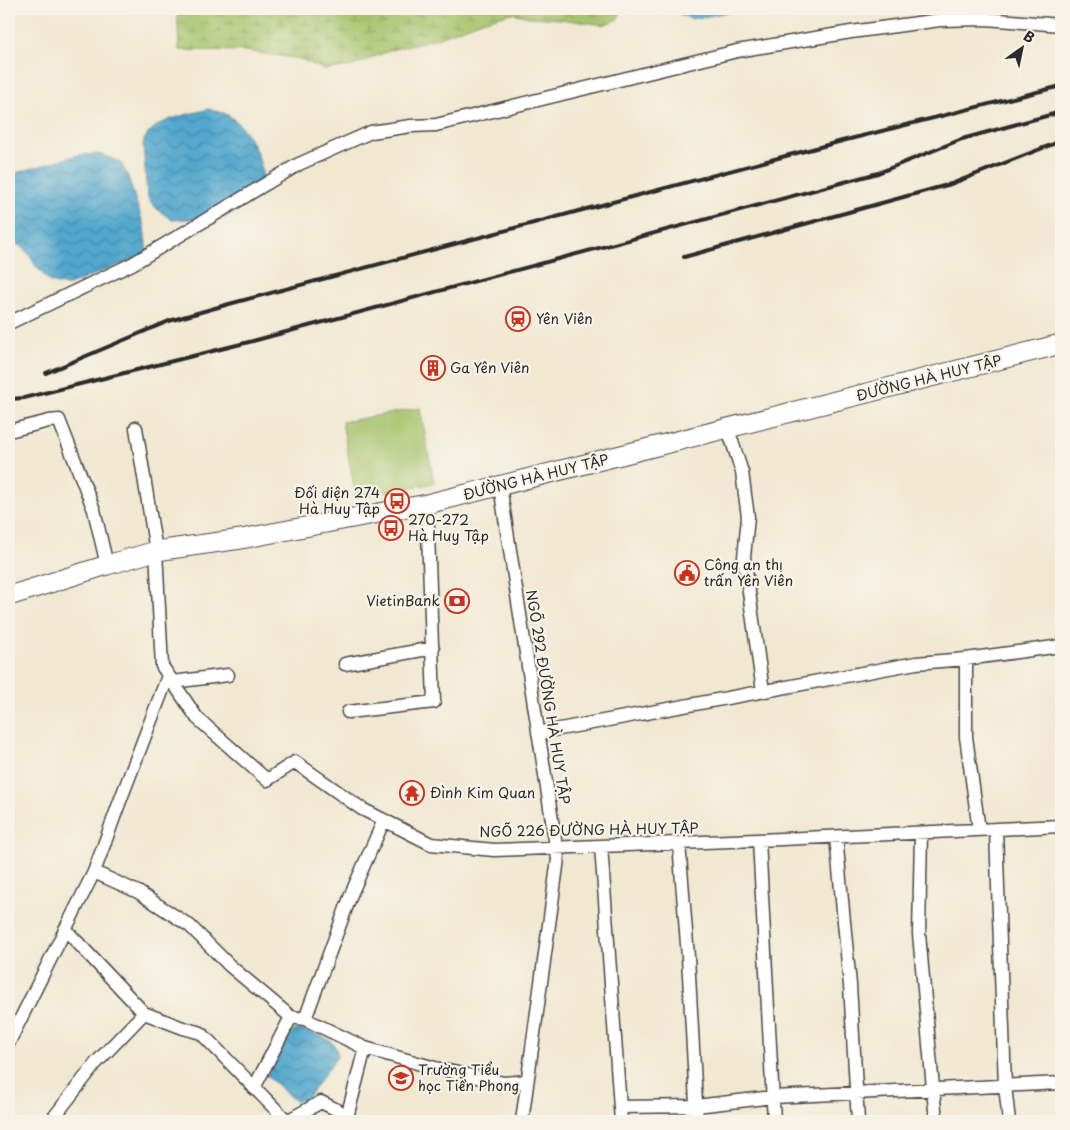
<svg xmlns="http://www.w3.org/2000/svg" width="1070" height="1130" font-family="'Playpen Sans',sans-serif">
<defs>
<pattern id="wetland-marsh" width="20" height="14" patternUnits="userSpaceOnUse" patternTransform="scale(1.25)"><rect width="20" height="14" fill="#a5c269"/><path d="M1 5h8M5 5V1M11 12h8M15 12V8" fill="none" stroke="#879e57"/></pattern>
<pattern id="water-waves" width="16" height="10" patternUnits="userSpaceOnUse" patternTransform="scale(1.25)"><rect width="16" height="10" fill="#51a7cd"/><path d="M0 5q4-4 8 0t8 0" fill="none" stroke="#4388a7"/></pattern>
</defs>
<rect width="100%" height="100%" fill="#f7f3e8"/>
<filter id="ink" filterUnits="userSpaceOnUse"><feTurbulence type="fractalNoise" baseFrequency=".02" numOctaves="2"/><feDisplacementMap in="SourceGraphic" scale="10" xChannelSelector="R" yChannelSelector="G"/><feConvolveMatrix kernelMatrix="1 2 1 2 8 2 1 2 1" color-interpolation-filters="sRGB"/></filter>
<filter id="wash" filterUnits="userSpaceOnUse"><feTurbulence type="fractalNoise" baseFrequency=".0096" numOctaves="4" result="noise"/><feDisplacementMap in="SourceGraphic" scale="20" xChannelSelector="R" yChannelSelector="G"/><feGaussianBlur stdDeviation="1.12" result="paint"/><feColorMatrix in="noise" values="0 0 0 0 0 0 0 0 0 0 0 0 0 0 0 0 0 1.4 0 .05"/><feComposite in="paint" operator="in"/></filter>
<g filter="url(#wash)">
<rect width="100%" height="100%" fill="#f1e8d1"/>
<!-- grass -->
<path fill="#a5c269" stroke="#68764a" d="M420,408L434,483L356,497L342,422Z"/>
<!-- wetland -->
<path fill="url(#wetland-marsh)" stroke="#68764a" d="M177,9H622L618,19L604,25L561,19L529,17L512,13L482,21L437,38L391,50L352,66L325,70L301,59L245,51L179,50Z"/>
<!-- water -->
<path fill="url(#water-waves)" stroke="#3e697c" d="M669,9H746L691,19Z
M209,109C215,111 223,112 228,115C248,128 262,157 263,180C263,186 259,193 257,199L223,218L172,220L158,210L150,201L147,195L143,144C149,119 188,115 209,109Z
M100,154L120,162L127,174L144,226L147,254L66,286L50,282L35,265L30,255L20,246L9,241V175L78,155Z
M296,1029C310,1031 340,1038 337,1057L307,1098L296,1102L267,1076C274,1060 281,1039 296,1029Z"/>
</g>
<g filter="url(#ink)">
<g fill="none" stroke-linecap="round" stroke-linejoin="round">
<defs>
<path id="minor" d="M9,323L132,264L299,164L371,132L411,126L436,125L737,51L851,32L940,20L986,19L1061,25
M136,428L156,551L162,666L197,718L267,780L295,762L362,809L431,844L494,850L782,839L1061,826
M728,429L742,472L748,517L744,557L763,691
M9,431L49,421L59,420L94,510L107,565
M500,486L558,859L522,1121
M966,659V737L979,830
M345,664L433,648
M173,682L228,675
M348,712L434,702L427,504
M538,733L916,663L966,659L1061,646
M996,830L1005,1086L1009,1121
M921,833L919,934L936,1121
M836,837L850,985L858,1121
M759,840L774,1121
M679,843L688,957L697,1121
M601,846L621,1121
M94,872L138,892L190,926L230,966L291,1017L305,1019L365,1048L435,1068L504,1083L527,1081
M65,929L144,1013L183,1028L201,1033L287,1121L321,1102L347,1115
M305,1019L352,892L384,820
M9,1042L94,872L120,801L168,676
M254,1088L291,1017
M620,1107L696,1106L773,1097L1061,1083
M51,1121L96,1063L144,1013
M346,1121L365,1048"/>
<path id="primary" d="M9,596L107,565L156,551L241,539L427,504L1061,344"/>
</defs>
<!-- minor casing -->
<use href="#minor" stroke="#494744" stroke-width="15"/>
<!-- primary casing -->
<use href="#primary" stroke="#494744" stroke-width="21"/>
<!-- minor -->
<use href="#minor" stroke="#fff" stroke-width="12"/>
<!-- primary -->
<use href="#primary" stroke="#fff" stroke-width="19"/>
<!-- rail -->
<path stroke="#2b2b2b" stroke-width="4" d="M684,257L951,184L1061,141
M46,373L169,321L229,304L846,140L1061,86
M9,399L24,398L249,342L878,173L962,139L1061,112"/>
</g>
</g>
<!-- icons -->
<defs>
<symbol id="station-ring" viewBox="-11 -11 22 22"><circle r="9.5" fill="#f7f3e8" stroke="#c8321e" stroke-width="1.5"/><path d="M-3-6H3Q5-6 5-4V2Q5 4 3 4L4.5 6H3L1.5 4h-3L-3 6H-4.5L-3 4Q-5 4-5 2V-4Q-5-6-3-6ZM-3.5-4v3h7v-3ZM-3.5 1v1.5H-2V1ZM2 1v1.5H3.5V1Z" fill="#c8321e"/></symbol>
<symbol id="building-ring" viewBox="-11 -11 22 22"><circle r="9.5" fill="#f7f3e8" stroke="#c8321e" stroke-width="1.5"/><path d="M-4-6H4V6H1V3H-1V6H-4ZM-2.5-4.3h1.7v1.8h-1.7ZM.8-4.3h1.7v1.8H.8ZM-2.5-1h1.7V.8h-1.7ZM.8-1h1.7V.8H.8Z" fill="#c8321e"/></symbol>
<symbol id="bus-ring" viewBox="-11 -11 22 22"><circle r="9.5" fill="#f7f3e8" stroke="#c8321e" stroke-width="1.5"/><path d="M-5-6H5V4H4V6H2V4H-2V6H-4V4H-5ZM-3.5-4V0h7V-4ZM-3.5 1.2v1.5H-2V1.2ZM2 1.2v1.5H3.5V1.2Z" fill="#c8321e"/></symbol>
<symbol id="civic-ring" viewBox="-11 -11 22 22"><circle r="9.5" fill="#f7f3e8" stroke="#c8321e" stroke-width="1.5"/><path d="M-.6-6.5H3V-4.5H.6V-3L4-1V1h2V6H-6V1h2V-1L-.6-3ZM-1.2 2.5V6h2.4V2.5Z" fill="#c8321e"/></symbol>
<symbol id="bank-ring" viewBox="-11 -11 22 22"><circle r="9.5" fill="#f7f3e8" stroke="#c8321e" stroke-width="1.5"/><path d="M-6-4H6V4H-6ZM0-2.3a2.3 2.3 0 1 0 0 4.6a2.3 2.3 0 1 0 0-4.6Z" fill="#c8321e"/></symbol>
<symbol id="temple-ring" viewBox="-11 -11 22 22"><circle r="9.5" fill="#f7f3e8" stroke="#c8321e" stroke-width="1.5"/><path d="M0-6L5-2H3V0L6.5 2.5H4V6H1.5V3h-3V6H-4V2.5H-6.5L-3 0V-2H-5Z" fill="#c8321e"/></symbol>
<symbol id="school-ring" viewBox="-11 -11 22 22"><circle r="9.5" fill="#f7f3e8" stroke="#c8321e" stroke-width="1.5"/><path d="M0-5L7-2L0 1L-7-2ZM-4 1L0 2.5L4 1V4Q0 6-4 4Z" fill="#c8321e"/></symbol>
</defs>
<g fill-rule="evenodd">
<use href="#station-ring" x="504" y="305" width="28" height="28"/>
<use href="#building-ring" x="419" y="354" width="28" height="28"/>
<use href="#bus-ring" x="383" y="487" width="28" height="28"/>
<use href="#bus-ring" x="377" y="514" width="28" height="28"/>
<use href="#civic-ring" x="673" y="559" width="28" height="28"/>
<use href="#bank-ring" x="443" y="587" width="28" height="28"/>
<use href="#temple-ring" x="398" y="779" width="28" height="28"/>
<use href="#school-ring" x="387" y="1064" width="28" height="28"/>
</g>
<g text-anchor="middle" stroke-width="4.5" stroke-linejoin="round" paint-order="stroke">
<!-- poi labels -->
<g font-size="14" fill="#2b2b2b" stroke="#f7f3e8" text-anchor="start">
<text x="536" y="324">Yên Viên</text>
<text x="450" y="373">Ga Yên Viên</text>
<text x="380" y="498" text-anchor="end">Đối diện 274<tspan x="380" dy="16">Hà Huy Tập</tspan></text>
<text x="408" y="525">270-272<tspan x="408" dy="16">Hà Huy Tập</tspan></text>
<text x="704" y="570">Công an thị<tspan x="704" dy="16">trấn Yên Viên</tspan></text>
<text x="440" y="606" text-anchor="end">VietinBank</text>
<text x="430" y="798">Đình Kim Quan</text>
<text x="418" y="1075">Trường Tiểu<tspan x="418" dy="16">học Tiền Phong</tspan></text>
</g>
<!-- street labels -->
<g font-size="14" fill="#2b2b2b" stroke="#f7f3e8">
<text transform="translate(929 378) rotate(-14)" y="5">ĐƯỜNG HÀ HUY TẬP</text>
<text transform="translate(536 477) rotate(-14)" y="5">ĐƯỜNG HÀ HUY TẬP</text>
<text transform="translate(548 697) rotate(81)" y="5">NGÕ 292 ĐƯỜNG HÀ HUY TẬP</text>
<text transform="translate(589 830) rotate(-1)" y="5">NGÕ 226 ĐƯỜNG HÀ HUY TẬP</text>
</g>
</g>
<!-- margin -->
<rect width="1070" height="1130" fill="none" stroke="#f7f3e8" stroke-width="30"/>
<!-- north arrow -->
<g transform="translate(1022 48) rotate(33)" stroke="#f7f3e8" stroke-width="4" paint-order="stroke">
<path d="M0-4L9 19L0 12L-9 19Z" fill="#2b2b2b"/>
<text y="-8" font-size="14" font-weight="bold" text-anchor="middle" fill="#2b2b2b">B</text>
</g>
</svg>
